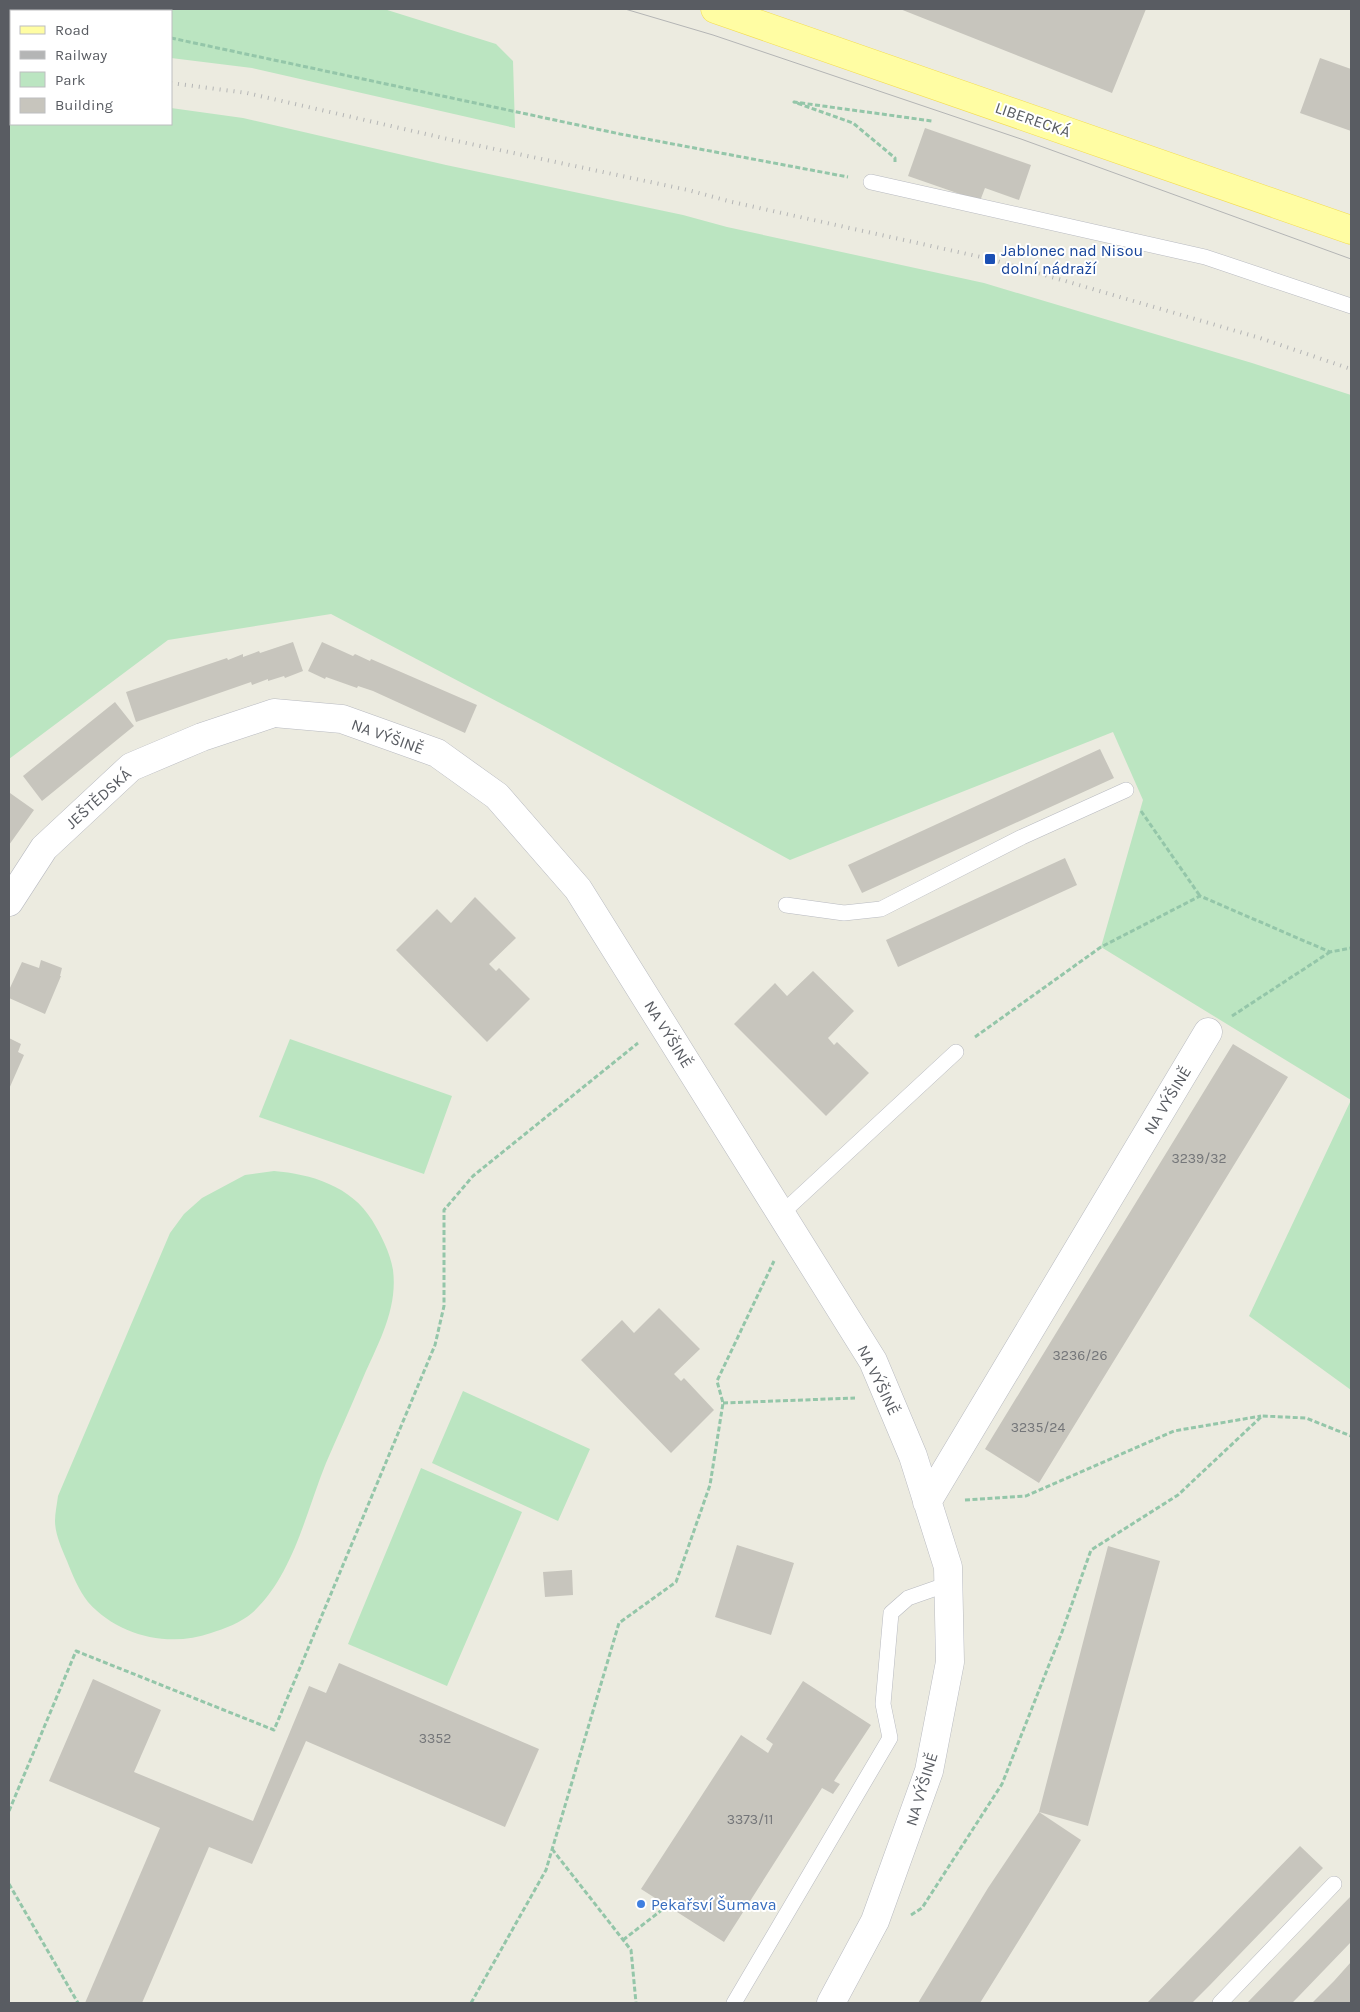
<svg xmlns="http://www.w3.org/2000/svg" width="1360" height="2012" font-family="Karla,sans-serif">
<rect width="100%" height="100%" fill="#ecebe0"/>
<!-- green -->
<path fill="#bbe5c1" d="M9,9H384L496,44L513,61L515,128L252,68L171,58V11H11V47H9Z
M9,97H11V124H171V108L243,118L446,165L683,215L727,227L984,283L1252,363L1351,395V1390L1249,1316L1351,1100L1101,947L1143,800L1113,732L790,860L542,725L331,614L168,640L9,759Z
M290,1039L452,1096L424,1174L259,1117Z
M274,1171C311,1174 351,1186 372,1220C381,1235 390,1252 393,1270C398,1309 378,1344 363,1378C351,1407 338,1435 326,1463C306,1512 293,1576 252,1613C242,1622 224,1629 211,1633C169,1648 118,1636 88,1602C79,1591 72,1574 67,1561C62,1549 55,1534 55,1521C55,1513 57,1504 58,1496L170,1233L184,1214L202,1198L245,1175Z
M463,1391L590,1449L558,1521L432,1463Z
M421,1468L522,1512L447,1686L348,1644Z"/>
<!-- building -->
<path fill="#c7c5bd" d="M900,9H1146L1112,93Z
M1320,58L1351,69V131L1300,113Z
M925,128L1031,165L1019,200L985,188L980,201L908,176Z
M293,642L303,671L285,678L284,676L268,681V679L252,685L251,682L136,722L126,692L227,658L228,660L243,654V657L259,651L260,653Z
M322,642L353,656L355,654L370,661L371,659L477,705L465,733L373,691L358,686L357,688L326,677L325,679L308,671Z
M115,702L134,726L42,801L23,776Z
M1100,749L1114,778L862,893L848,865Z
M10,793L34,810L9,845V795Z
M1065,858L1077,885L898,967L886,940Z
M475,897L516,938L489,964L496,971L499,968L530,999L487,1042L396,950L437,909L451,923Z
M41,960L62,968L60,976H61L45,1014L9,998V990L22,962L39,968Z
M813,971L854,1011L828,1038L834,1045L837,1042L869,1073L826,1116L734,1024L775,983L787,996Z
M9,1038L21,1044L18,1052L24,1055L9,1089Z
M1233,1044L1288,1077L1039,1483L985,1449Z
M659,1308L700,1349L674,1374L681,1381L684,1378L714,1410L671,1453L581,1360L622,1320L634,1333Z
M737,1545L794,1563L771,1635L715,1617Z
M1108,1546L1160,1561L1088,1826L1039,1812Z
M572,1570L573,1595L545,1597L543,1572Z
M339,1663L539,1749L505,1827L306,1741L252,1864L209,1847L142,2003H85L160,1828L49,1781L93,1679L161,1710L134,1772L253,1821L309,1686L326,1693Z
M803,1681L871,1725L834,1781L840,1784L833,1794L822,1788L724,1942L641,1889L741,1735L768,1753L773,1744L766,1739Z
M1039,1812L1081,1840L980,2003H918L988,1888Z
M1300,1846L1323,1868L1210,1985L1192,2003H1147Z
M1351,1896V1942L1299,1996L1292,2003H1247Z
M1351,1962V2003H1312L1334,1981Z"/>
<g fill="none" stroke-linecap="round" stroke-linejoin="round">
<defs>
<path id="lane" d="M871,182L1205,257L1351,306
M786,905L844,913L881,909L1022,837L1126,790
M781,1214L956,1052
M734,2003L890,1738L883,1704L891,1613L908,1598L948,1584
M1220,2003L1334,1884"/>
<path id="street" d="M9,902L44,848L131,767L202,737L274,713L342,719L437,753L497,796L578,889L873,1361L913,1456L948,1567L950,1662L929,1771L875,1921L831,2003
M927,1502L1208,1032"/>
<path id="primary" d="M715,9L1351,230"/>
</defs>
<!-- lane casing -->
<use href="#lane" stroke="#b8bac0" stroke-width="16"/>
<!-- street casing -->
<use href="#street" stroke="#b8bac0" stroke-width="29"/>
<!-- primary casing -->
<use href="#primary" stroke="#f4dd52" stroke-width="29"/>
<!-- path -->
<path stroke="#94c6a9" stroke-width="3" stroke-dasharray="5 2.5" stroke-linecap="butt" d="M171,38L620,134L848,177
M895,162V158L853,123L794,102L932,121
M1141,811L1200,896
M1232,1016L1330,952
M975,1037L1101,947L1200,896L1330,952L1351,948
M723,1403L855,1398
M965,1500L1026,1496L1174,1431L1261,1416
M9,1811L76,1651L274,1730L435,1345L444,1306V1210L473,1176L638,1043
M552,1849L631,1950L636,2003
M9,1884L78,2003
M911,1915L922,1908L1002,1784L1062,1632L1091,1550L1178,1495L1262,1416L1306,1418L1351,1436
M623,1940L667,1906
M471,2003L546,1870L619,1623L676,1582L710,1485L723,1403L717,1381L774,1261"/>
<!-- lane -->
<use href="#lane" stroke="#fff" stroke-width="15"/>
<!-- street -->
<use href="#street" stroke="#fff" stroke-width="28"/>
<!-- primary -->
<use href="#primary" stroke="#fffda3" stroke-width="28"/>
<!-- tram -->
<path stroke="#b4b5b5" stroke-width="1" d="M625,9L713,35L1021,139L1351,259"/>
<!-- rail -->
<path stroke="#b4b5b5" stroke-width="4" stroke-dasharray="1 6" stroke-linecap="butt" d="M9,72H11
M171,83L247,93L452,140L688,190L732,202L990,259L1260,338L1351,369"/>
</g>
<!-- markers -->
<rect fill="#1a4fb4" stroke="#fff" stroke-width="2" x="984" y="253" width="12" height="12" rx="2.5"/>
<circle fill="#3f7fe0" stroke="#fff" stroke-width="2" cx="641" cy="1904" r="5"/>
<g text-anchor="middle" stroke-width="4" stroke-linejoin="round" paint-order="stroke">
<!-- number labels -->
<g font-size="14" fill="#747679">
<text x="1199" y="1163">3239/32</text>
<text x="1080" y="1360">3236/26</text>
<text x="1038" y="1432">3235/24</text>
<text x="435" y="1743">3352</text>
<text x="750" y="1824">3373/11</text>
</g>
<!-- street labels -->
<g font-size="16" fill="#595c62" stroke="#fff">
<text transform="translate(1033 119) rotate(19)" y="6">LIBERECKÁ</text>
<text transform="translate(388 736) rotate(20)" y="6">NA VÝŠINĚ</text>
<text transform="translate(98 798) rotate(-42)" y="6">JEŠTĚDSKÁ</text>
<text transform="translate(669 1034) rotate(58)" y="6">NA VÝŠINĚ</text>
<text transform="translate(1167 1100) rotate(-59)" y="6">NA VÝŠINĚ</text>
<text transform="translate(879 1380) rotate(64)" y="6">NA VÝŠINĚ</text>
<text transform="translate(921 1789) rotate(-73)" y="6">NA VÝŠINĚ</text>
</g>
<!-- transit labels -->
<g font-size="16" fill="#164399" stroke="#fff" text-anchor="start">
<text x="1001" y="256">Jablonec nad Nisou<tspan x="1001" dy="18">dolní nádraží</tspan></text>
</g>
<!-- shop labels -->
<g font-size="16" fill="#366cbe" stroke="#fff" text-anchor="start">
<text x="651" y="1910">Pekařsví Šumava</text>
</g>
</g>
<!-- border -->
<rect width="1360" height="2012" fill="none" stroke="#595c62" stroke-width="20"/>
<!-- legend -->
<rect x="10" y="10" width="162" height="115" fill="#ffffff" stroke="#bdbec0"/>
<rect x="20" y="26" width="25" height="8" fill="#fffda3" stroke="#bdbec0"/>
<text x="55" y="35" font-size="15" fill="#595c62">Road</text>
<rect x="20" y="51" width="25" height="8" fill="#b4b5b5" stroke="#bdbec0"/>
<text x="55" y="60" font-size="15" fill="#595c62">Railway</text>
<rect x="20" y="72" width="25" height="15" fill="#bbe5c1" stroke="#bdbec0"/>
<text x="55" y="85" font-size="15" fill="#595c62">Park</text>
<rect x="20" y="98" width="25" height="15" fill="#c7c5bd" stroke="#bdbec0"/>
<text x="55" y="110" font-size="15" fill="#595c62">Building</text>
</svg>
